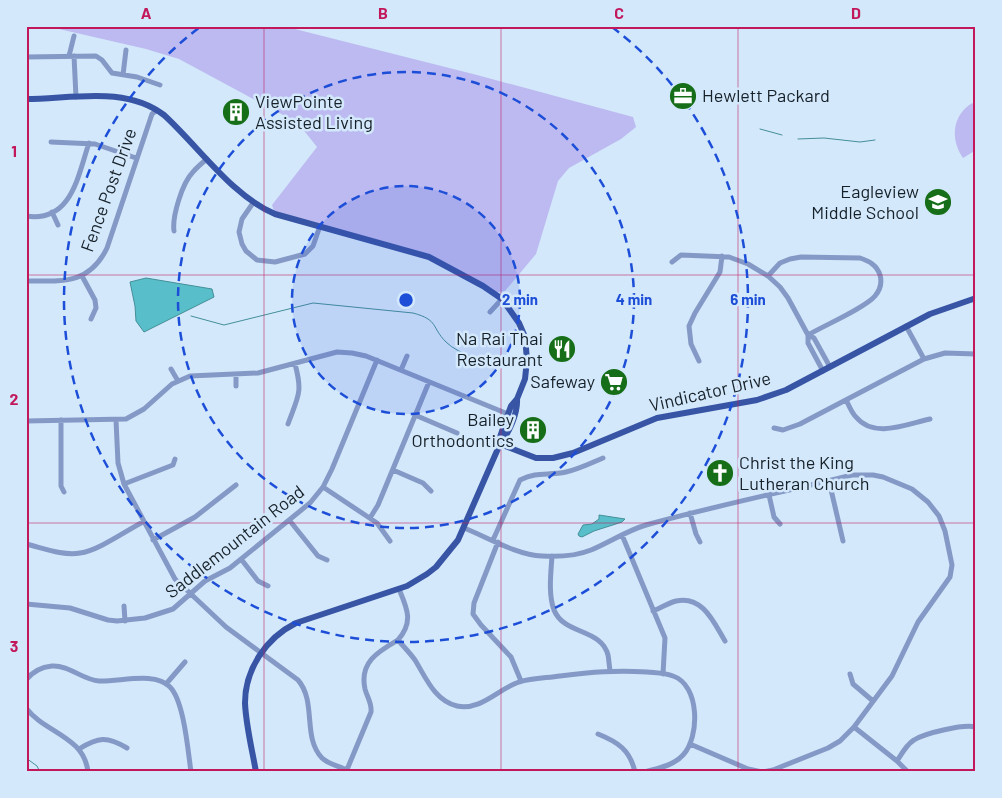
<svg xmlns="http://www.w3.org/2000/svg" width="1002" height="798" font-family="Barlow,sans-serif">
<rect width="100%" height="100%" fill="#d3e8fb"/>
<!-- green -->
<path fill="#bcbaf0" d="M46,26H283L477,75L633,117L636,127L621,139L569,168L558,181L536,254L505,291L493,293L429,257L275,214L272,205L317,147L298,123L179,59L146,49Z
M972,103L976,108V150L963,158C950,139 952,116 972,103Z"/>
<!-- water -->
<path fill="#58bfca" stroke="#448f99" d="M146,278L212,289L214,297L144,332L136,321L135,306L130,282Z
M599,515L625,519L622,522L594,531L582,537L579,536L578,534L583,525L592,524L599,519Z"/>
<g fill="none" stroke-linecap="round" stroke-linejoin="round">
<!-- stream -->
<path stroke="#448f99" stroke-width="1" d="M760,129L782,135
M798,139L824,138L860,142L875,140
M191,316L224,325L313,303L413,313C439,320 431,327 446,342C459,355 487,362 504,364
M26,758L37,766L40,772
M854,772L859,770L860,772"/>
<!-- minor -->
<path stroke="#8599c6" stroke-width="5" d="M69,56L74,36
M74,56L76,97
M26,57L96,56L102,60L112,73L137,77L160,85
M123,75L126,50
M51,142L95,144L136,158
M253,203L242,219L239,232L242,244L246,251L257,260L275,262L305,254L313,246L320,226
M52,212L58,225
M26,216C72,223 78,175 89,143
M174,231C172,217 182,183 193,172C197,167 202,163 207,159
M672,262L681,255L729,257L748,264L768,276L780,287L788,298L808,335V343L823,371
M82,276L95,300L96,308L91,319
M768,276L780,263L790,259L801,257L860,258C869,261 877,265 880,275C882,282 880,290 875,296C865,308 823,326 808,335
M26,281C62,281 89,285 107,248L152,114L157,110
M490,312L502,299
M906,326L924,359
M808,335L814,338L830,367
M699,361L691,344L689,326L695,313L720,272L722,256
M171,369L178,381
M401,370L407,356
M236,374V386
M846,400C849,405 851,412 856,417C874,439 907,424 930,419
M415,415L457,433
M61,420V486L64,492
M116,420L118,463L124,484L175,579L226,627L298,680C317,702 302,737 322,758C328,764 339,766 347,770
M26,421L126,419L144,409L172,384L190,376L258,373L337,352L352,353L366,356L508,414
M288,424C298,396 303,393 295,364
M774,428L783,430L800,424L924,359L945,353L976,354
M393,470L423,483L431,491
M829,481L843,541
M124,484L173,465L175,459
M323,487L377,523L390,541
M769,495L774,517L780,524
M690,513L696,534L700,542
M370,518L378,505L429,382
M290,521L318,556L327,560
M464,528C487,537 517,555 542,556C558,557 576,556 591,550C610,542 626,531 646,525C714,506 784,492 852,475H873L883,477L912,489L928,502L939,516L945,531L952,565L950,577L918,622L892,676L854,727L840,741L828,748L773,770L763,772
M622,535L665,638L663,674
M153,540L195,517L236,485
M493,540L520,480C538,471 548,476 566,472C579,469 591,463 603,458
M498,542L474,603L473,614L481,625L511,657L521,681
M26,544C43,548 63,556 80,553C98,551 127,530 143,522
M552,556C551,572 548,594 554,610C564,635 601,628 608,655C609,660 609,665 610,670
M241,559L258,581L268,586
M26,604L70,608L108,620L117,621L145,618L173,609L205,581L230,568L310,503L323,487L332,469L377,360
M124,606L125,621
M653,611C661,608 668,603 676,601C703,595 714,623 725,641
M398,640C414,622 407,608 399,589
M850,674L853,684L873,701
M26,680C33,671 41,667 52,666C69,665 83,680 99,681C120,682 155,671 170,687C184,701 188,751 191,772
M166,684L185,662
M26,708C45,733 84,736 88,772
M854,727L897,761L908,772
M598,734C618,742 630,750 635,772
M690,744L748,769L762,772
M79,749C98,737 107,736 127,748
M897,761C902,753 907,744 914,740C925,733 964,724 975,727
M346,772L371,712C372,703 367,697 365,689C359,662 379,651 398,640C404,647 410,653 415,660C426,678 435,701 457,706C481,711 498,689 519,682C532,678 547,678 560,676C592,672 615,670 647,672C656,673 665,673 673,676C700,685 700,737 683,755C673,766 658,768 645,772"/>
<!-- major -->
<path stroke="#3855a5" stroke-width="6" d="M26,99C71,99 125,85 164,115C199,147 231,195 275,214L429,257L483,286L502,299L519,323L525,337L527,360L525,379L517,399L511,406L508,414L500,437V444
M500,444L536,458H553L573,453L657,418L757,400L786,390L930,314L976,298
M256,772C252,749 246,726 245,703C245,669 266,638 296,623L407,586L427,574L436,567L458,540L500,444C509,433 518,413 517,399"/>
</g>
<!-- grid -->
<path fill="none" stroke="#c2185b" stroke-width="1" stroke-opacity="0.55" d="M264,26V772M501,26V772M738,26V772M26,275H976M26,523H976"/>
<!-- distance rings -->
<circle cx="406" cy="300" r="114" fill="#1d4ed8" fill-opacity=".12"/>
<g fill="none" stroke="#1d4ed8" stroke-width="2.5" stroke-dasharray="9 6">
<circle cx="406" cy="300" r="114"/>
<circle cx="406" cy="300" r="228"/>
<path d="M612 27A342 342 0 1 1 200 27"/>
</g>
<!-- icons -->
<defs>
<symbol id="office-disc" viewBox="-11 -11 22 22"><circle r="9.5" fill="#166e18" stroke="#d3e8fb"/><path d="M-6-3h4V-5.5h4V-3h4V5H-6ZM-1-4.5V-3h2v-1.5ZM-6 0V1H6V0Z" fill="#fff"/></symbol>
<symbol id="building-disc" viewBox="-11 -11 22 22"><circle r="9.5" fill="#166e18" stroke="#d3e8fb"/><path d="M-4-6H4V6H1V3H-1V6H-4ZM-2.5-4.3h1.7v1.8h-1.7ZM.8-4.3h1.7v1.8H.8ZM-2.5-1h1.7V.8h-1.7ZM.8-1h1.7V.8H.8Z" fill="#fff"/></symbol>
<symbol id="school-disc" viewBox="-11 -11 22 22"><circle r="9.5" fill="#166e18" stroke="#d3e8fb"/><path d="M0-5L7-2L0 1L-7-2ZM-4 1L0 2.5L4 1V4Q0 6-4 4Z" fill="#fff"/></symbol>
<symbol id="restaurant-disc" viewBox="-11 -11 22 22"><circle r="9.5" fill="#166e18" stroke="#d3e8fb"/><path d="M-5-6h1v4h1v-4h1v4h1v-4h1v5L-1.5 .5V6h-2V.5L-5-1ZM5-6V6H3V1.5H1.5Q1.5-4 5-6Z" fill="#fff"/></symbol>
<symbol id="supermarket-disc" viewBox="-11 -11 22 22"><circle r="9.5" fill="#166e18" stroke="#d3e8fb"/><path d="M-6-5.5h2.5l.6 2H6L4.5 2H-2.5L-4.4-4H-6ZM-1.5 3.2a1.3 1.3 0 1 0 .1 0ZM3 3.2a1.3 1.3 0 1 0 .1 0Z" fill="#fff"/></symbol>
<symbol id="church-disc" viewBox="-11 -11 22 22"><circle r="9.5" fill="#166e18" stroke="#d3e8fb"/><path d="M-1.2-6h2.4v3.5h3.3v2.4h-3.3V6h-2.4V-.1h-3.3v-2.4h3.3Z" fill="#fff"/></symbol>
</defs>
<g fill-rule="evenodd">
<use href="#office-disc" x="667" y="80" width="32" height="32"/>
<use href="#building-disc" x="220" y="96" width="32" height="32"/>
<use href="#school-disc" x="922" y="186" width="32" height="32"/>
<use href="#restaurant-disc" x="546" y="333" width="32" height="32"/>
<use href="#supermarket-disc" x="598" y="366" width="32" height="32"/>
<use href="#building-disc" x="517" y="414" width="32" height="32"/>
<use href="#church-disc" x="704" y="457" width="32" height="32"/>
</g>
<g text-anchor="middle" stroke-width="5" stroke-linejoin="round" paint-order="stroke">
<!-- poi labels -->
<g font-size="18" fill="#162028" stroke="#d3e8fb" text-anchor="end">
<text x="702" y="102" text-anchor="start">Hewlett Packard</text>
<text x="255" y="108" text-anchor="start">ViewPointe<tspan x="255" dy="21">Assisted Living</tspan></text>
<text x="919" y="198">Eagleview<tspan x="919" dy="21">Middle School</tspan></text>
<text x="543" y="345">Na Rai Thai<tspan x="543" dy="21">Restaurant</tspan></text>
<text x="595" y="388">Safeway</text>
<text x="514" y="426">Bailey<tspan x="514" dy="21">Orthodontics</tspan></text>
<text x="739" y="469" text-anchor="start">Christ the King<tspan x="739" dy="21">Lutheran Church</tspan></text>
</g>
<!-- street labels -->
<g font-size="18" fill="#162028" stroke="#d3e8fb">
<text transform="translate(109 190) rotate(-70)" y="6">Fence Post Drive</text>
<text transform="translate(710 392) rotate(-13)" y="6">Vindicator Drive</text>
<text transform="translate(235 542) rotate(-38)" y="6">Saddlemountain Road</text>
</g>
</g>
<circle cx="406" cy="300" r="8" fill="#1d4ed8" stroke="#d3e8fb" stroke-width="2.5"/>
<g font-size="15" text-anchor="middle" font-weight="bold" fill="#1d4ed8" stroke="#d3e8fb" stroke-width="5" stroke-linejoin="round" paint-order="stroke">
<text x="520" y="305">2 min</text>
<text x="634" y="305">4 min</text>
<text x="748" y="305">6 min</text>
</g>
<!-- border -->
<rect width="1002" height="798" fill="none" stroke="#d3e8fb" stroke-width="55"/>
<rect x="28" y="28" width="946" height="742" fill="none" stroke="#c2185b" stroke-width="2"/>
<g font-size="16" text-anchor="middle" font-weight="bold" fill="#c2185b">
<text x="146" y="19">A</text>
<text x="383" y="19">B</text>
<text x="619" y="19">C</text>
<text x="856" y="19">D</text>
<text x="14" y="157">1</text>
<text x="14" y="405">2</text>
<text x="14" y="652">3</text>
</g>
</svg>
